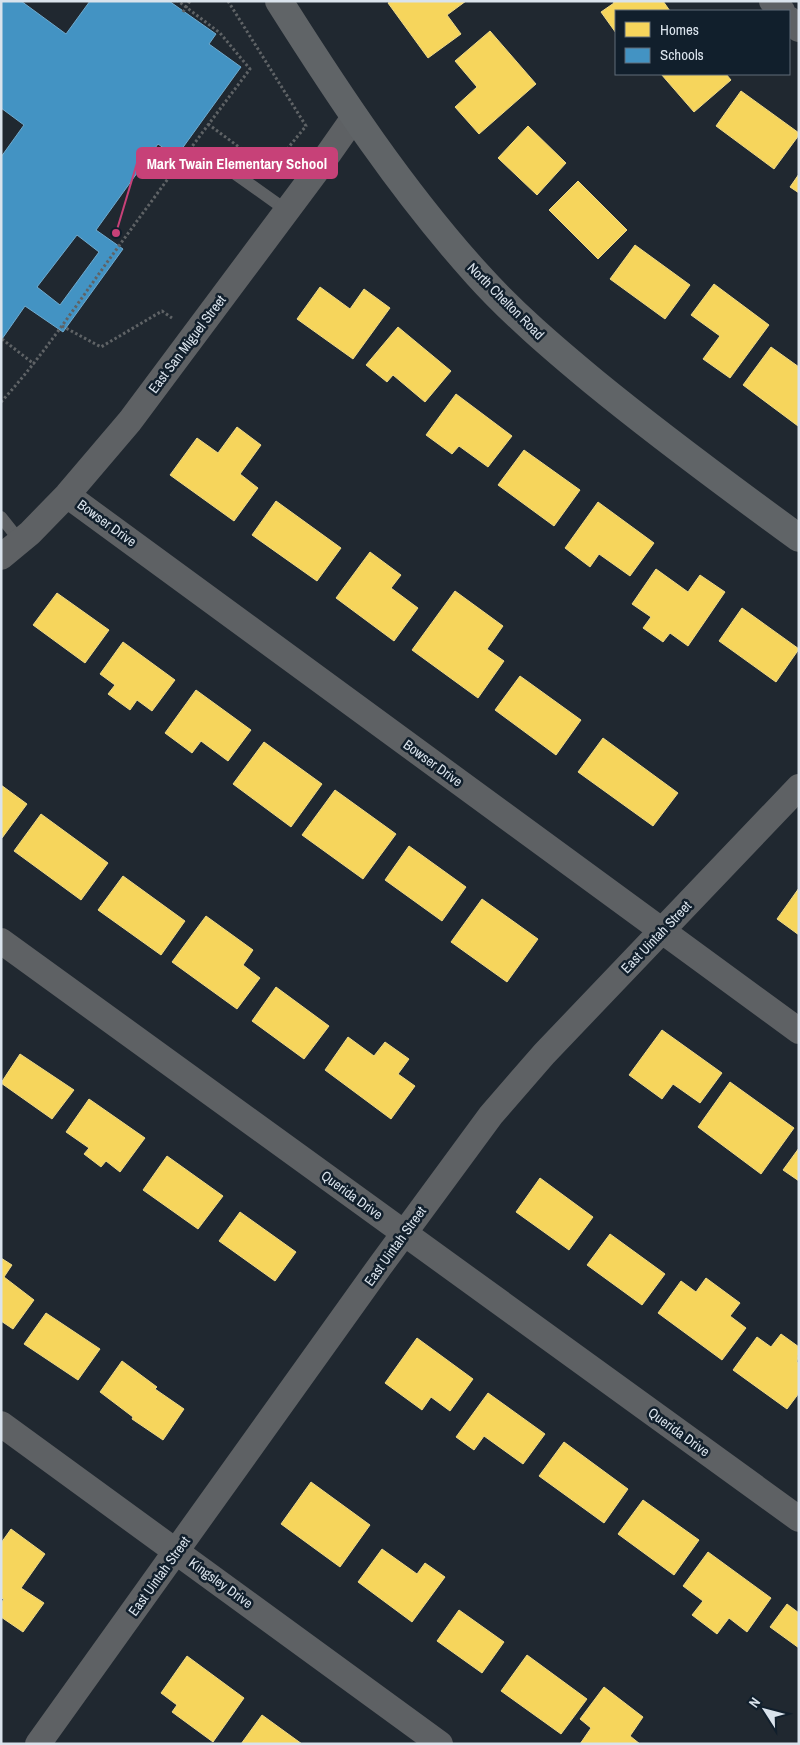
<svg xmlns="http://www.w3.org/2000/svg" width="800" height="1745" font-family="'Archivo Narrow',sans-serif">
<rect width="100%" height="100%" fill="#202830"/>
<!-- homes -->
<path fill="#f6d55c" stroke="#eed987" d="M391,1H466L447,15L461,34L428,58L388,3Z
M613,1H663L670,11H616V33L601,12L614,3Z
M490,31L536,84L479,134L455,107L477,87L455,61Z
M661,74H726L731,80L694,112Z
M741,91L799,133V135L774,169L716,126Z
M528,126L566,163L537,195L498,158Z
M799,174V193L790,187Z
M578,181L627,230L598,259L549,210Z
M635,245L690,285L665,319L610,279Z
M714,284L769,325L730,378L703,359L720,336L691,315Z
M320,287L350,309L364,289L390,308L353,359L297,319Z
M398,327L451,371L425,402L393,375L387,382L366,365Z
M771,347L799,367L798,426L743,385Z
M456,394L512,436L488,467L459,446L452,454L426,435Z
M237,427L261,445L240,474L258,488L234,521L170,475L197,438L218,453Z
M524,450L580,490L554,526L498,485Z
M276,501L341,548L317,581L252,535Z
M598,502L654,543L630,576L599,554L590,567L565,548Z
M370,552L401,575L391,588L418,608L394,641L336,598Z
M656,569L688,592L700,575L725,592L688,646L670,633L663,642L643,628L651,617L632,604Z
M455,591L503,626L487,649L504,661L478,698L412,650Z
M57,593L109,630L85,663L33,625Z
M742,608L799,649L776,682L719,641Z
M123,642L175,680L152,711L137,700L130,710L108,694L115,685L100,674Z
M520,676L581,720L556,755L495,710Z
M196,690L251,730L228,761L201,741L192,753L165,733Z
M603,738L678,793L653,826L578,772Z
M264,742L322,784L291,827L233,784Z
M1,785L27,804L2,838H1Z
M335,790L396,834L363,879L302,835Z
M41,814L108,863L81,900L14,851Z
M409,846L466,887L442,921L385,880Z
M123,876L185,921L161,955L98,910Z
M799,888V935L777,919Z
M482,899L538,939L507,982L451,942Z
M206,916L253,950L243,965L260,978L237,1009L172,962Z
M276,987L329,1026L304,1059L252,1021Z
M662,1030L722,1073L700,1103L673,1084L662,1099L629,1075Z
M348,1037L374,1056L385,1042L409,1059L398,1074L415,1086L391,1119L325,1070Z
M20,1054L74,1090L52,1119L1,1083Z
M730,1082L794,1128L761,1174L698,1127Z
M89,1099L145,1138L120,1172L106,1161L101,1167L84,1154L89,1148L66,1132Z
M799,1148V1181L783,1170Z
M167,1156L223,1196L198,1229L143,1190Z
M540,1178L593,1217L569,1250L516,1212Z
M240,1212L296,1252L275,1281L219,1241Z
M610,1234L665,1274L642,1305L587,1265Z
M1,1258L12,1265L4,1277L34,1300L13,1329L1,1321Z
M706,1278L740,1303L730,1316L746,1328L722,1360L658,1313L681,1281L696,1292Z
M46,1313L100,1349L78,1380L24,1344Z
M781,1334L799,1347L797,1362L799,1363V1393L787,1409L733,1370L757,1337L771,1347Z
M417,1338L473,1379L450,1411L431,1397L422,1410L385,1383Z
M122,1361L157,1387L155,1389L184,1409L163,1440L132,1419L133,1417L100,1392Z
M488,1393L545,1434L523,1464L484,1436L474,1450L456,1437Z
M564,1442L628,1489L604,1523L539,1476Z
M311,1482L370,1525L340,1567L281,1524Z
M643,1500L699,1540L674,1575L618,1534Z
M11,1529L45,1554L21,1588L44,1603L23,1632L1,1617V1603L4,1599L1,1598V1543Z
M382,1549L417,1574L425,1563L445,1577L412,1622L358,1582Z
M708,1552L771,1598L747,1632L729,1618L717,1634L692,1615L703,1601L683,1586Z
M787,1604L799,1613V1648L770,1627Z
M459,1610L504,1642L482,1673L437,1641Z
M527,1655L587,1699L561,1734L501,1691Z
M187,1656L244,1698L213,1742L172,1712L177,1705L161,1693Z
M604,1687L643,1717L630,1736L640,1744H580L591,1728L580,1719Z
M262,1715L302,1744H241Z"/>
<!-- schools -->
<path fill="#4393c3" stroke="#70abcf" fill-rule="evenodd" d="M1,1H21L66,34L90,1H169L216,34L209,44L241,67L176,157L158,144L96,230L123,249L63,332L25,306L2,339L1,157L24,125L1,108ZM77,235L99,252L60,305L37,287Z"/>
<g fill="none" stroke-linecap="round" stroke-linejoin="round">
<!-- path -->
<path stroke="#5f6366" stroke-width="3" stroke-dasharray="2.5 2.5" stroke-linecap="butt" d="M228,1L306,126L270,170L268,169
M183,12L190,1
M208,124L243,150
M144,163L168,179
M62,326L101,347L162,311L172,318
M2,339L34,364
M1,402C44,355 79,301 116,250C160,189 205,129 250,69L220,33L178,1"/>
<!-- service -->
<path stroke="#5e6164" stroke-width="12" d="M213,158L286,210
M1,517L20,541"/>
<!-- minor -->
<path stroke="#5e6164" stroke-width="26" d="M772,1L782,11
M789,19L799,29
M67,495L799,1031
M1,557L30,533L67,495L130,421L315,173L355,116
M1,941L799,1519
M1,1424L440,1744
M38,1744L380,1266L491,1115L544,1054L799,787"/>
<!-- secondary -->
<path stroke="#606467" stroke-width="28" d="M279,1C339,96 402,191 477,274C512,313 553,348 594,382C660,436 729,487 799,538"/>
</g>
<g text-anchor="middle" stroke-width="5" stroke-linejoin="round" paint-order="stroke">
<!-- street labels -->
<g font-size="14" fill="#dae3ec" stroke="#111f2c">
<text transform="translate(506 301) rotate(45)" y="5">North Chelton Road</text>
<text transform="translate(187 344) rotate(-53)" y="5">East San Miguel Street</text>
<text transform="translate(107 523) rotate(36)" y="5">Bowser Drive</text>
<text transform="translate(433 763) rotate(36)" y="5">Bowser Drive</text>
<text transform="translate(656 937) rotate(-46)" y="5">East Uintah Street</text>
<text transform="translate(352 1195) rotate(36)" y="5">Querida Drive</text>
<text transform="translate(395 1246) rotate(-54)" y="5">East Uintah Street</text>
<text transform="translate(679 1432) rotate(36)" y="5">Querida Drive</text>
<text transform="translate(159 1576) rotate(-54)" y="5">East Uintah Street</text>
<text transform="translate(221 1583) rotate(36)" y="5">Kingsley Drive</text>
</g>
</g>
<!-- callouts -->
<path fill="none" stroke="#c74178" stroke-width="2" d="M116 233L137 163"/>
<circle fill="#c74178" stroke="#111f2c" stroke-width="2" cx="116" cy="233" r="5"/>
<rect fill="#c74178" stroke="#c74178" stroke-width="2" x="137" y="148" width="200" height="30" rx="5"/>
<g font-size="15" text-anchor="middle" font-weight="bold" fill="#fff">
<text x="237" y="169">Mark Twain Elementary School</text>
</g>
<!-- border -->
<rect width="800" height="1745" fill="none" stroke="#dae3ec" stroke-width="5"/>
<!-- legend -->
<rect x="615" y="10" width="175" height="65" fill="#111f2c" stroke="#616d79"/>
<rect x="625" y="22" width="25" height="15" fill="#f6d55c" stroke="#616d79"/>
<text x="660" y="35" font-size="15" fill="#dae3ec">Homes</text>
<rect x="625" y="48" width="25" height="15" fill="#4393c3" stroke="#616d79"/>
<text x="660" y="60" font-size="15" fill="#dae3ec">Schools</text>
<!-- north arrow -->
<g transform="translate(765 1710) rotate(306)" stroke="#111f2c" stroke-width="4" paint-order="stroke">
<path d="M0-4L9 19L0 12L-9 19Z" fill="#dae3ec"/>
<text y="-8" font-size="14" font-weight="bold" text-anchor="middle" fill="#dae3ec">N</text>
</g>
</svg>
